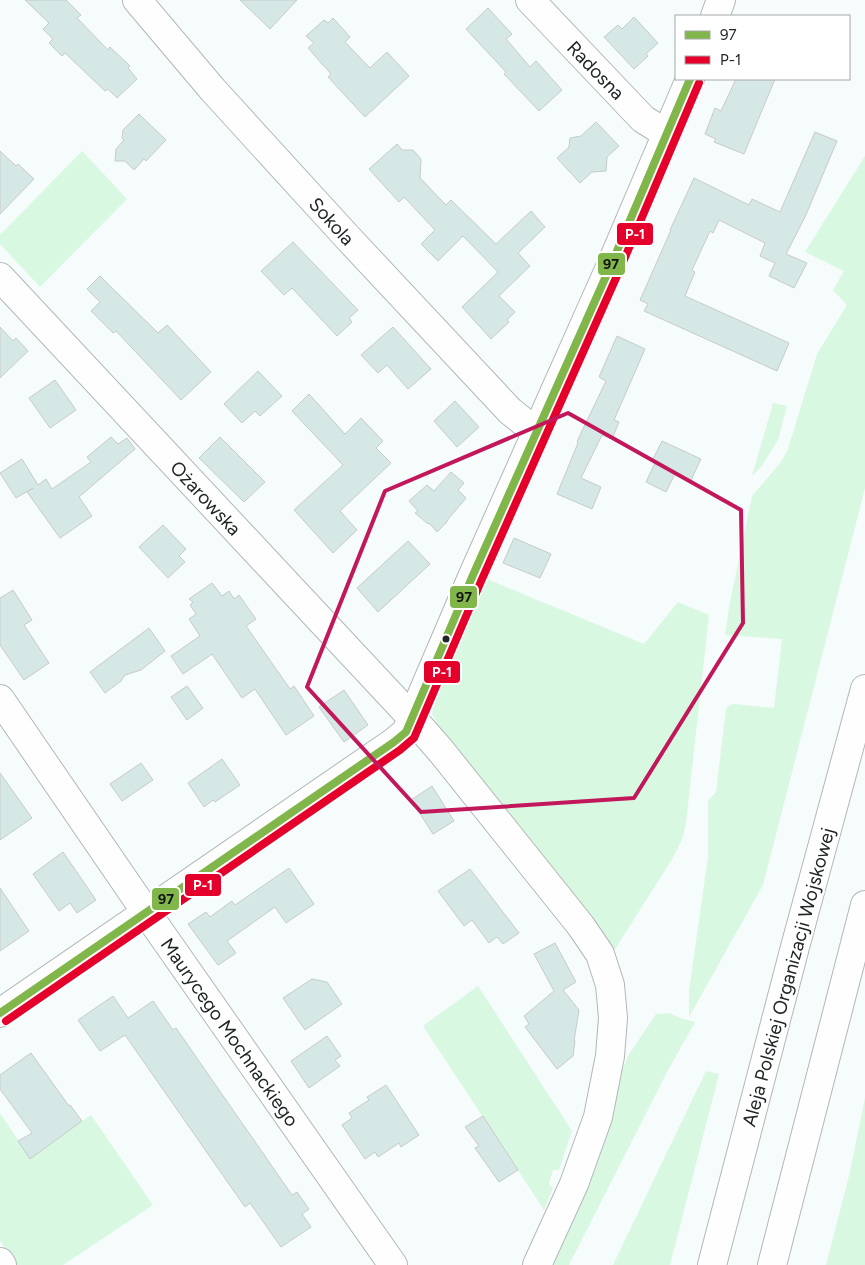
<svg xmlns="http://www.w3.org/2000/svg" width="865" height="1265" font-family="Figtree,sans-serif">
<rect width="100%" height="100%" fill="#f6fbfc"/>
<!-- green -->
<path fill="#d9f8e2" d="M82,151L127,199L40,287L0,244V235Z
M865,156V488L763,885L689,1017V991L708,857V801L716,792L726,709L730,705L734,704L774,708L782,639L725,635L730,602L752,496L781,462L788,449L817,354L847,305L833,290L844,271L805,252Z
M773,403L787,406L778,440L761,467L752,476Z
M487,579L644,644L678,602L709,615L686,823L682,840L672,859L614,951L512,823L436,722L432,713L435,703Z
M478,986L572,1131L559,1170H553L549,1184L553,1188L544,1210L423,1026Z
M669,1013L683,1019L695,1022L667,1072L569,1265H548L619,1079L628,1056L656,1014Z
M706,1071L719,1074L670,1265H613Z
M865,1098V1265H826L849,1176Z
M0,1113L30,1158L91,1115L153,1205L63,1265H16L0,1241Z"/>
<!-- building -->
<path fill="#d6e8e5" stroke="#c6cbca" d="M25,0H66L81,15L77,18L108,50L110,47L130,66L128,68L137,79L117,98L108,89L105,91L65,53L62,56L49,43L53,39L43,29L49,23Z
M240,0H297L270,29Z
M488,8L512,34L506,39L530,67L536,61L562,90L539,111L504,74L506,72L466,29Z
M634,17L658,43L646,54L648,56L634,69L604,37L618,25L622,29Z
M333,18L350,37L345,42L370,68L387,52L409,76L365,117L328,77L331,74L308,48L314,43L306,36L324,20L328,23Z
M736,79H775L744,154L714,142L716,139L705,134L715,108L721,111Z
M139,114L166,140L146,161L144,159L134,170L125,161H115L116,149L124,140L122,138L123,130Z
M596,122L619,146L607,157L606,171L592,172L580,183L557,158L569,147L570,138L581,136Z
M815,132L837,141L805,217L786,254L807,263L794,288L769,276L775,263L760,256L765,243L719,220L713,233L710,231L692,270L695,272L685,296L789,343L777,371L644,311L648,304L640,300L671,230H670L694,178L749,205L752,199L780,212Z
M397,144L402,150H413L421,159L420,178L446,205L451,200L496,244L531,211L545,227L518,253L530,266L499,296L515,312L507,320L509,322L491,339L462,307L498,272L463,236L438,261L421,244L435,230L404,197L399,202L369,169Z
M0,151L16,166L18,164L34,179L0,214Z
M293,242L358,310L349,318L352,322L337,336L292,288L284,295L261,271Z
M100,276L158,333L167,325L211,372L181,400L116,331L113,333L91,311L100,302L87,289Z
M0,327L13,341L16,338L28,351L0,378Z
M393,327L431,369L408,389L387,365L378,373L361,355Z
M617,336L645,349L614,420L619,422L612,439L602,435L581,478L601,487L592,509L557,494L578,443L577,442L581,433L606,381L599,377Z
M258,371L282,396L260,416L255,411L242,423L224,404Z
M55,380L76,410L50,428L29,398Z
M309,394L345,434L361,418L383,441L376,448L391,463L340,511L357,530L333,553L294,510L343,465L292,411Z
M455,401L479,427L457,447L434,421Z
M111,437L118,444L127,438L135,449L79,497L92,516L60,538L27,492L33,488L16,498L0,473L22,459L38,485L46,479L52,489L91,462L87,457Z
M220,437L265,482L244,502L199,458Z
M662,441L701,459L691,480L676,472L666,492L646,482L655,463L652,461Z
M451,472L464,483L458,490L466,498L449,518L446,523L437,532L429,523L428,524L415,513L418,511L409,501L427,485L434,491Z
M163,525L186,549L179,556L185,562L168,578L139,547Z
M514,538L551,554L540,578L503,563Z
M408,541L430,564L378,612L357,588Z
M212,583L222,596L229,591L234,599L239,595L256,619L246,626L290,689L294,686L314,716L286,735L255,689L242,698L212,654L183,674L171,656L200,636L189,619L196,614L190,605L193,602L189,599Z
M13,590L32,620L24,625L49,663L24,680L0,645V598Z
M149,628L165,651L141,670L125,675L121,681L105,693L90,672Z
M187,686L203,708L187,720L171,697Z
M344,690L368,725L344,742L319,707Z
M222,759L240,785L215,802L213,800L204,807L188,783Z
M141,763L153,780L122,801L110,784Z
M0,773L32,818L0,840Z
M432,786L454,821L433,834L411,800Z
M63,852L96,900L77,913L70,903L59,911L33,874Z
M289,868L314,904L286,923L275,907L227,941L236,953L218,965L188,924L206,912L210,917L232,901L235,905Z
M470,869L519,933L503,944L497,937L489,943L472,920L464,926L438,891Z
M0,888L29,931L0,951Z
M555,943L576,982L563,990L579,1010L574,1041H575L573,1056L557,1069L525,1027L529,1024L524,1016L554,991L534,954Z
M312,979L327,982L342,1004L305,1030L283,998Z
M113,996L128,1018L153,1001L173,1030L176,1028L292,1195L297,1192L309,1209L302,1214L311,1227L281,1247L250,1203L245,1207L125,1035L100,1051L78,1020Z
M327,1036L341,1056L335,1060L340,1066L309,1088L291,1061Z
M31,1053L69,1106L70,1105L82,1121L30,1159L18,1141L32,1133L0,1089V1075Z
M386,1085L419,1135L401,1147L399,1143L378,1157L375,1152L365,1159L342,1125L352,1118L349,1113L369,1100L367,1097Z
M483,1116L518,1170L499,1182L475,1148L479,1146L465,1127Z"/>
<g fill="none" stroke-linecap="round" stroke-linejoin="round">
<defs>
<path id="minor" d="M137,0L213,90L349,239L510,411L525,423L538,429
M530,0L643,119L667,134
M715,16L721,0
M0,277L413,719L441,751L581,926L600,954L610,985L613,1018L610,1056L598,1117L574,1184L537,1265
M0,699L146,912L393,1265
M0,1013L394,742L406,732L473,575L611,265L690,79
M0,1262L2,1265"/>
<path id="highway" d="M712,1265L795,947L865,689
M772,1265L865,905"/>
</defs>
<!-- minor casing -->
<use href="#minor" stroke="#b2b7b8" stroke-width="30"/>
<!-- highway casing -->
<use href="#highway" stroke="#b2b7b8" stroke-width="30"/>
<!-- minor -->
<use href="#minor" stroke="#fefeff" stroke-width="28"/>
<!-- highway -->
<use href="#highway" stroke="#fefeff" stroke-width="28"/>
<defs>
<path id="bus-1" d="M0,1013L394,742L406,732L473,575L611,265L690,79"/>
<path id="bus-2" d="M6,1021L400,750L414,738L482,579L620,269L699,83"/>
</defs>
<!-- bus-1 casing -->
<use href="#bus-1" stroke="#fff" stroke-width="11"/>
<!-- bus-2 casing -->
<use href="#bus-2" stroke="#fff" stroke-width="11"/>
<!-- bus-1 -->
<use href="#bus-1" stroke="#81b64a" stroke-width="8"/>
<!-- bus-2 -->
<use href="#bus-2" stroke="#e4002b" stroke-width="8"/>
</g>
<!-- marked area -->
<path fill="none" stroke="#c2185b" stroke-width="4" stroke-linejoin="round" d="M568,413L741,510L743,623L634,798L421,812L307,687L385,491Z"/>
<!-- markers -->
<circle fill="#202627" stroke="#fff" stroke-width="2" cx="446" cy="639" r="4.5"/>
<g text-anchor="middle" stroke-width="4.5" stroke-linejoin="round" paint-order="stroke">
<!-- street labels -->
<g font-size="19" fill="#202627" stroke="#fff">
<text transform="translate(596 70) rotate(46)" y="7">Radosna</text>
<text transform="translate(332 221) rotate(48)" y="7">Sokola</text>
<text transform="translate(206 498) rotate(47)" y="7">Ożarowska</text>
<text transform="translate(788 977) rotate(-75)" y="7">Aleja Polskiej Organizacji Wojskowej</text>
<text transform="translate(230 1032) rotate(55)" y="7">Maurycego Mochnackiego</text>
</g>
</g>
<g stroke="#fff" stroke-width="2">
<rect x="616" y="222" width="38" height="24" rx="5" fill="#e4002b"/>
<rect x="597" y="252" width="29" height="24" rx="5" fill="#81b64a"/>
<rect x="449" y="585" width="29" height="24" rx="5" fill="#81b64a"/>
<rect x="423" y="660" width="38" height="24" rx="5" fill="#e4002b"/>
<rect x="184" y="873" width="38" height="24" rx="5" fill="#e4002b"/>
<rect x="151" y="887" width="29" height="24" rx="5" fill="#81b64a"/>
</g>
<g font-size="14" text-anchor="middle" font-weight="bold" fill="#fff">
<text x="635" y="239">P-1</text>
<text x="442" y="677">P-1</text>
<text x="203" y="890">P-1</text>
</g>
<g font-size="14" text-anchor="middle" font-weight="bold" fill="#111">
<text x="611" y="269">97</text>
<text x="464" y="602">97</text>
<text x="166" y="904">97</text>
</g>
<!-- legend -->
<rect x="675" y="15" width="175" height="65" fill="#ffffff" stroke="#a6a8a9"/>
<rect x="685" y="31" width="25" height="8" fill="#81b64a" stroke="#a6a8a9"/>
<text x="720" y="40" font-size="15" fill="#202627">97</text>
<rect x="685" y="56" width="25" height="8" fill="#e4002b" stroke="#a6a8a9"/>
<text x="720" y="65" font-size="15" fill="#202627">P-1</text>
</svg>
